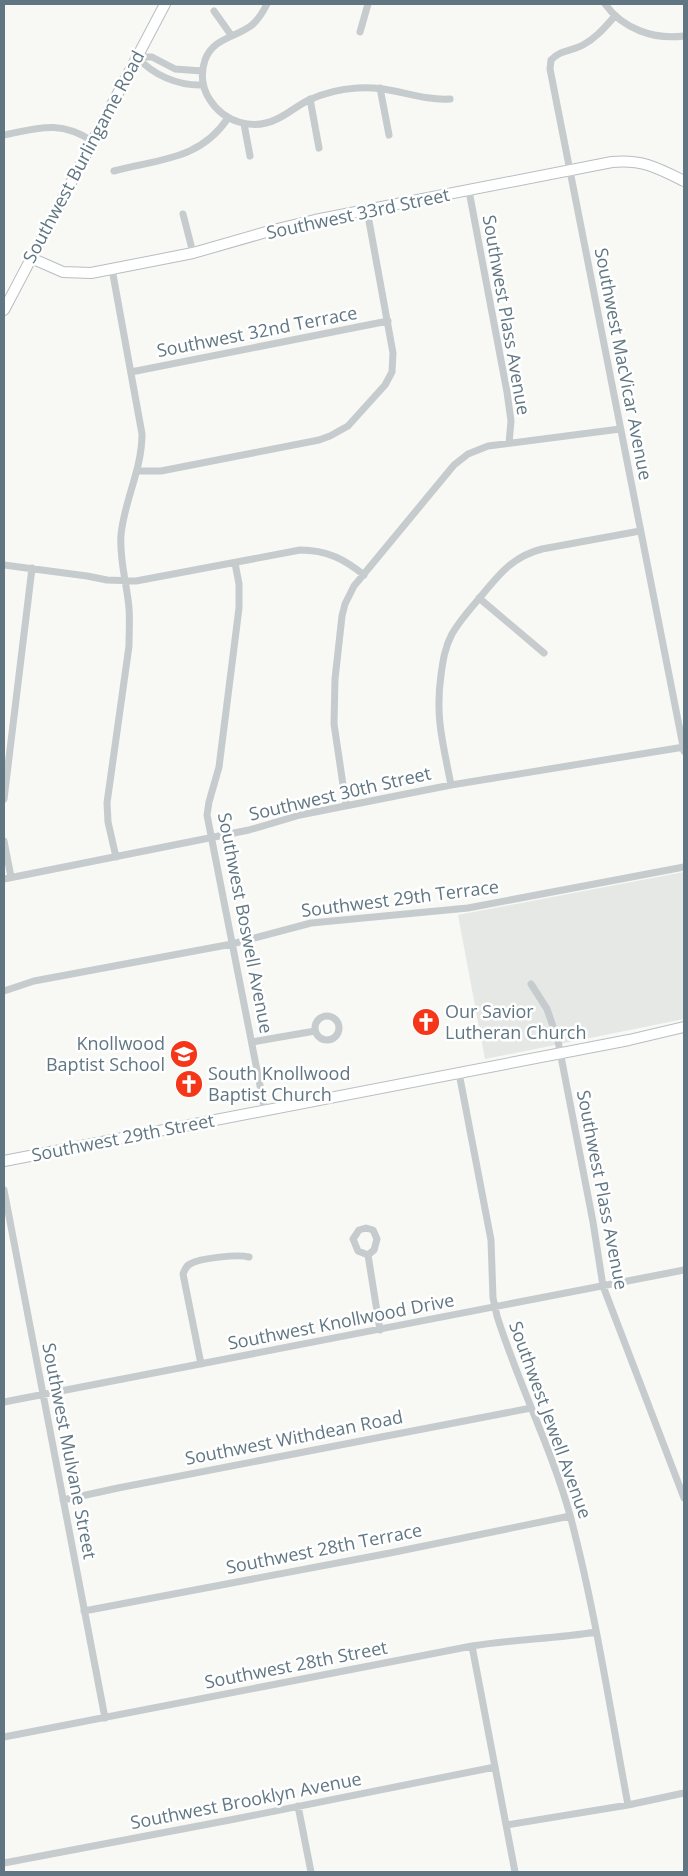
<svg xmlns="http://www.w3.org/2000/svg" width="688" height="1876" font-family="'Open Sans',sans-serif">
<rect width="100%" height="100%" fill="#f8f8f5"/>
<!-- built -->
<path fill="#e6e8e6" d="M684,872V1019L485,1059L458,915Z"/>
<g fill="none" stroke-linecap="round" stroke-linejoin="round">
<defs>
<path id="secondary" d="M31,258L63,272L91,273L193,253L273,230L315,220L612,162C642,159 658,168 684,181
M4,310L165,4
M4,1161L629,1040L684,1027"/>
</defs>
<!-- secondary casing -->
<use href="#secondary" stroke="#b7bec2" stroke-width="12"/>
<!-- street -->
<path stroke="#c6cbce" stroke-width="7" d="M267,4C263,12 259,19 252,25C235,38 213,38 205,60C200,75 202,88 210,100C224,122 253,131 277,119C288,114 298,105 309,100C324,93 341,89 357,88C390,85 418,101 450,99
M605,4C623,29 654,40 684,36
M214,11L231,35
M615,16C605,27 596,38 583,45C570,52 562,49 551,60L550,69L684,751
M360,32L368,4
M137,57C153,75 178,86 203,85
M137,57H152L175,69L202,71
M380,88L389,135
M310,99L319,148
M244,124L250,156
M4,135C39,128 60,120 92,141
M114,171C159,159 200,160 228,118
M469,191L507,392L511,421L509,443
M183,214L193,253
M112,269L142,434C142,470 124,501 121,535C119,559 127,584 129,608C130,620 129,633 129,646L107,803L108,822L116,857
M131,372L388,321
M137,471H161L319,440L330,436L348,426L385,385L392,372L393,353L367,210
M235,563L239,584V608L219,767L209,802L207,815L265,1111
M4,565L87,576L107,580L136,581L300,550C327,550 344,559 364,575
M479,598L544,653
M451,785C443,743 435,717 441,675C443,660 445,647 452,634C460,620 472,607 482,595C500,573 514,556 542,549L640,531
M4,799L32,568
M346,805L334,724L335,679L342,616L345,604L354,586L454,465L468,454L488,446L620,429
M4,841L11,877
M4,879L249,830L300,815L451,785L684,747
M531,984L547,1009L558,1041L593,1222L603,1286L684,1498
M4,991L34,981L232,944L311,923L468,908L684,867
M315 1028a12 12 0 1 1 24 0a12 12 0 1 1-24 0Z
M252,1042L315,1031
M459,1073L491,1240L493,1298L497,1316C518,1383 551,1447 570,1515C595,1609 610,1709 628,1805
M4,1190L105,1718
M368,1255L358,1251L353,1239L359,1230L366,1228L373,1230L377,1239L374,1250L368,1255L380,1330
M201,1364L183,1274C185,1269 186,1266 190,1264C200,1258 238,1254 249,1257
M4,1402L684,1270
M63,1500L118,1488L531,1408
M84,1611L390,1553L570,1516
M472,1646L515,1872
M4,1737L472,1646C514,1639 554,1639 596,1632
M298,1806L311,1872
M506,1825L628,1805L684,1793
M4,1863L235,1819L495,1767"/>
<!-- secondary -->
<use href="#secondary" stroke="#fff" stroke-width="10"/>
</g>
<!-- icons -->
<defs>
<symbol id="church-disc" viewBox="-11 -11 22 22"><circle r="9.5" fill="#f53618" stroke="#fff"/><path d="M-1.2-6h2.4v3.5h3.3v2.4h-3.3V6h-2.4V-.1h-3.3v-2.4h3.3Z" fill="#fff"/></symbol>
<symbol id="school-disc" viewBox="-11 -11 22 22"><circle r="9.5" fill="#f53618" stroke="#fff"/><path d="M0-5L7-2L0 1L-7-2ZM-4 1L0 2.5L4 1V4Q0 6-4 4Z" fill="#fff"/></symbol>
</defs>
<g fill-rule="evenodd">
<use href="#church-disc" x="410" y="1006" width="32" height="32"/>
<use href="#school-disc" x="168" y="1038" width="32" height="32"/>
<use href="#church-disc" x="173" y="1068" width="32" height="32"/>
</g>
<g text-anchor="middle" stroke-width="5" stroke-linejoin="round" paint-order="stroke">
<!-- street labels -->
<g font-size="18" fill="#607783" stroke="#fff">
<text transform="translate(84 157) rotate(-62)" y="6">Southwest Burlingame Road</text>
<text transform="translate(358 214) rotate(-12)" y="6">Southwest 33rd Street</text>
<text transform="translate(506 315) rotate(80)" y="6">Southwest Plass Avenue</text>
<text transform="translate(257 332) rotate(-11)" y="6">Southwest 32nd Terrace</text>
<text transform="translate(623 364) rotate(79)" y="6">Southwest MacVicar Avenue</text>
<text transform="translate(340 794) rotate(-13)" y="6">Southwest 30th Street</text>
<text transform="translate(400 899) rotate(-7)" y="6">Southwest 29th Terrace</text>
<text transform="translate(245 923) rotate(79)" y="6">Southwest Boswell Avenue</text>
<text transform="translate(123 1138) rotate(-11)" y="6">Southwest 29th Street</text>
<text transform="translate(602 1190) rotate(79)" y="6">Southwest Plass Avenue</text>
<text transform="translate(341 1322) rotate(-11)" y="6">Southwest Knollwood Drive</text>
<text transform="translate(550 1420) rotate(70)" y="6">Southwest Jewell Avenue</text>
<text transform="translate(294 1438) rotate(-11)" y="6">Southwest Withdean Road</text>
<text transform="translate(69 1451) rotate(79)" y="6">Southwest Mulvane Street</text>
<text transform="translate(324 1549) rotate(-11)" y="6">Southwest 28th Terrace</text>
<text transform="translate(296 1665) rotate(-11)" y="6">Southwest 28th Street</text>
<text transform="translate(246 1801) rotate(-11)" y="6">Southwest Brooklyn Avenue</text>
</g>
<!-- poi labels -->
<g font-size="18" fill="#607783" stroke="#fff" text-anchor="start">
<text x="445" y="1018">Our Savior<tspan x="445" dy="21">Lutheran Church</tspan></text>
<text x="165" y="1050" text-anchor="end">Knollwood<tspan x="165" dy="21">Baptist School</tspan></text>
<text x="208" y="1080">South Knollwood<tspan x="208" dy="21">Baptist Church</tspan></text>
</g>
</g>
<!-- border -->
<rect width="688" height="1876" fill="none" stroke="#607783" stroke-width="10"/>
</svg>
